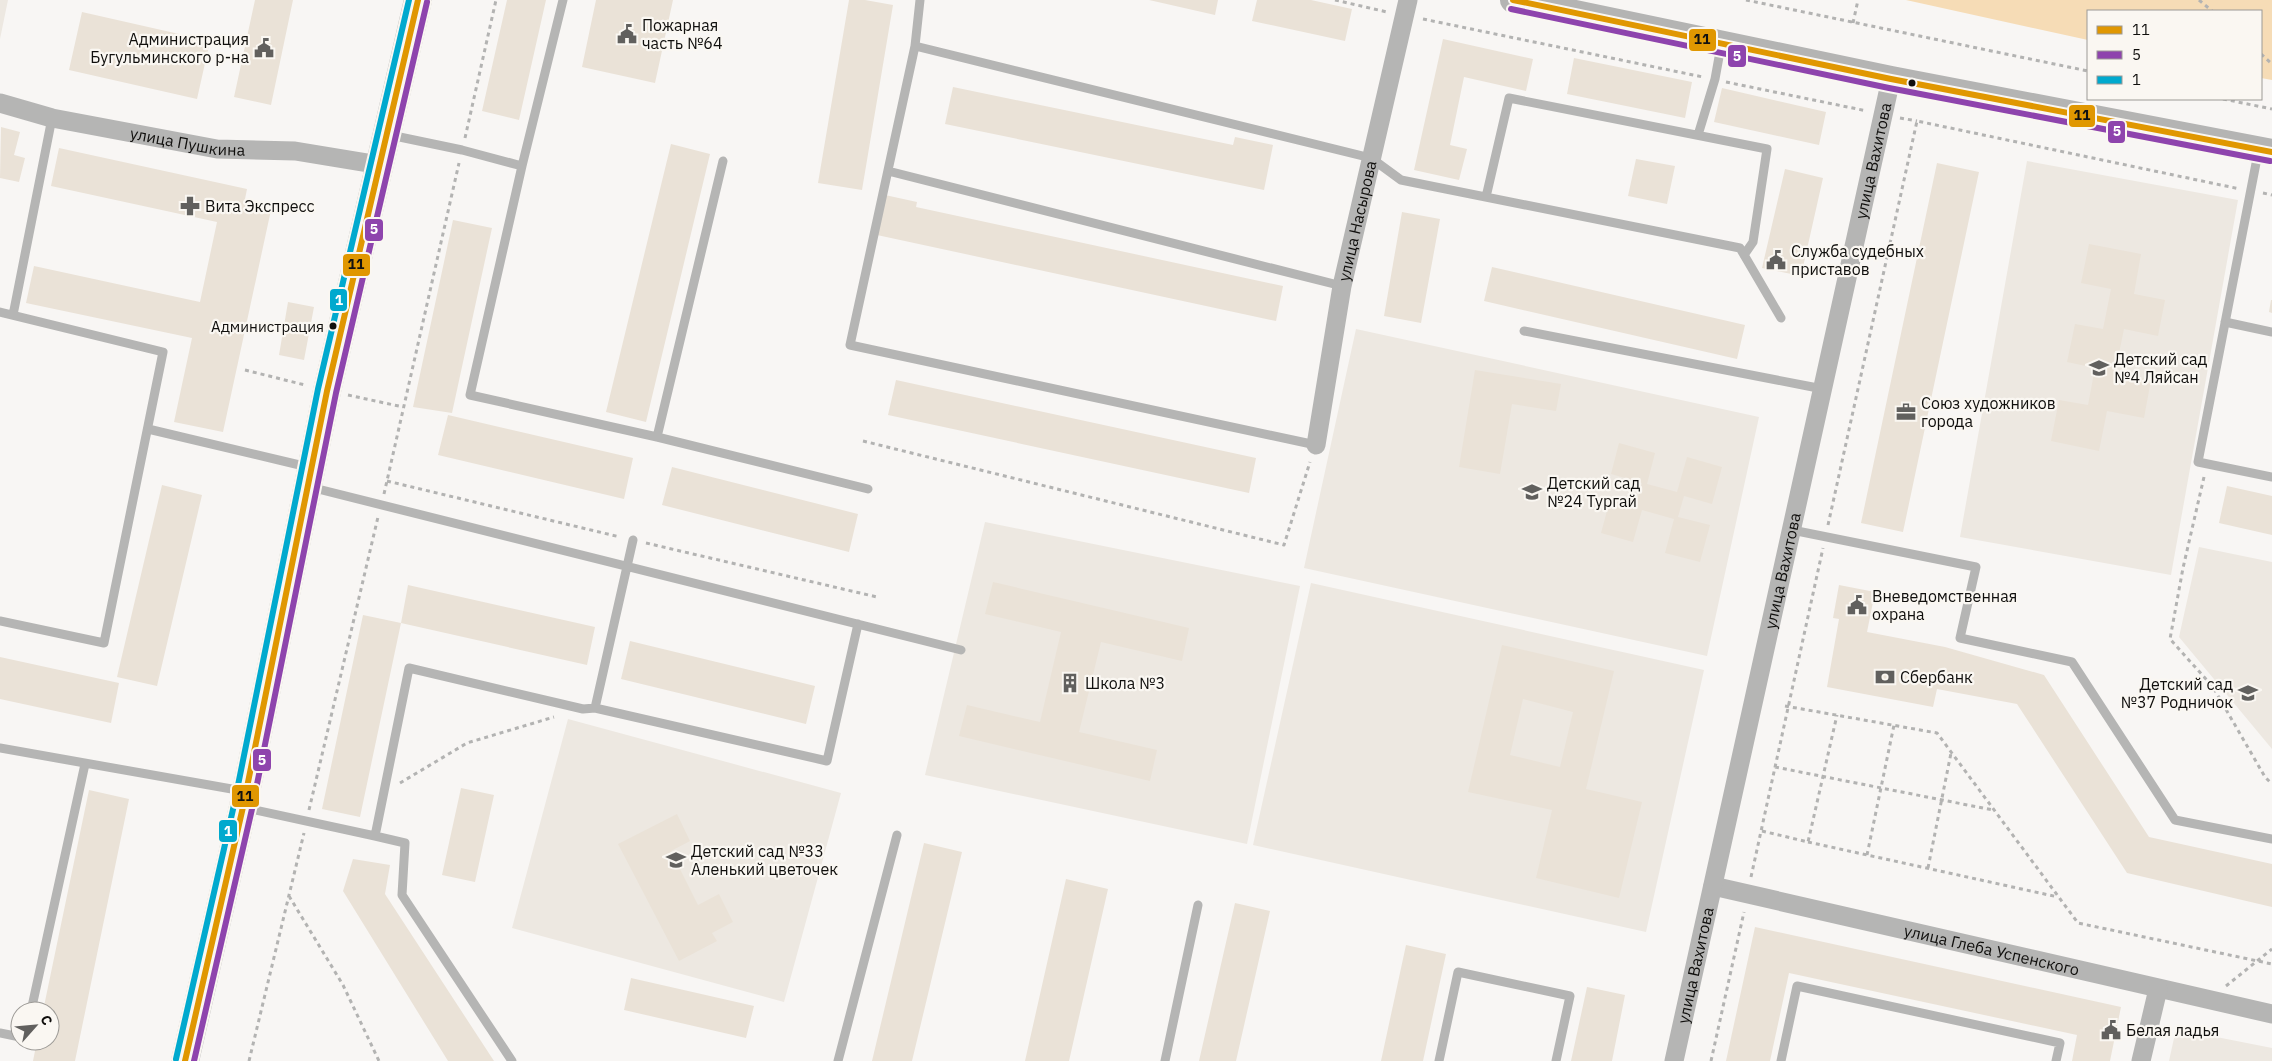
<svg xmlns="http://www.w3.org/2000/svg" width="2272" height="1061" font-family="'IBM Plex Sans',sans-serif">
<rect width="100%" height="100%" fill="#f8f6f4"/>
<!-- built -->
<path fill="#ede8e1" d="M0,0H8L0,39Z
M2027,161L2238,200L2171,575L1960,537Z
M1356,329L1759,417L1707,656L1304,568Z
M985,522L1300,586L1247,844L925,775Z
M2199,547L2272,562V749L2179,637Z
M1311,583L1704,670L1646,932L1253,845Z
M568,719L841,793L784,1002L512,928Z
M2176,1029L2272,1048V1061H2169Z"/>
<!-- green -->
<path fill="#f6dcb6" d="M1906,0H2272V80L2261,78V11H2088V40Z"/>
<!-- building -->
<path fill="#eae2d7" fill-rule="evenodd" d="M255,0H293L271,105L234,97Z
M507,0H546L519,120L482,111Z
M596,0H673L655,83L582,67Z
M849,0H865L893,5L862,190L818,183Z
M1149,0H1218L1215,15Z
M1257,0H1311L1352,9L1345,41L1252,21Z
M82,12L210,41L197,99L69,70Z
M1443,39L1533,59L1526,91L1464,77L1450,145L1467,149L1459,180L1414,170Z
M1574,58L1692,82L1685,118L1567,94Z
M953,87L1233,145L1235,137L1273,145L1264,190L945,124Z
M1722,88L1826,112L1819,145L1714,122Z
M1,127L20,132L14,155L25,158L19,182L0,178Z
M671,144L710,154L646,422L606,412Z
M59,148L247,189L244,204L271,210L223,432L174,422L192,338L26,303L34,266L200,302L217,222L51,186Z
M1636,159L1675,166L1667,204L1628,196Z
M1937,163L1979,172L1903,532L1861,523Z
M1785,169L1823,178L1801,276L1762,268Z
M885,195L917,202L916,207L1283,286L1276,321L877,235Z
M1402,212L1440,219L1421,323L1384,316Z
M453,220L492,228L452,413L413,407Z
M2089,244L2141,254L2134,294L2165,300L2158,336L2124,329L2115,373L2151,380L2144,418L2107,411L2099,451L2051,441L2059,400L2088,405L2095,368L2067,362L2075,324L2103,329L2111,289L2081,283Z
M1492,267L1745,325L1737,359L1484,301Z
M2271,300H2272V313L2269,312Z
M288,302L314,307L304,360L279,355Z
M1475,370L1561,384L1556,411L1512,404L1500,474L1459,467Z
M896,380L1256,458L1249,493L888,415Z
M448,415L633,458L624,499L438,455Z
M1619,443L1655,453L1647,484L1677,492L1687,457L1722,467L1712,504L1684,496L1678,517L1710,525L1700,562L1665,553L1674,519L1642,510L1633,542L1601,533L1610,500L1635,507L1642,483L1611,474Z
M672,467L858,514L849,552L662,505Z
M162,485L202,495L157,686L117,677Z
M2227,486L2272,496V535L2219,523Z
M993,582L1189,628L1182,661L1101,642L1079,732L1157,750L1150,781L959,736L967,705L1040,722L1061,632L985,614Z
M408,585L595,627L587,665L401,623Z
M1839,585L1875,592L1867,632L1945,647L2044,675L2149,837L2272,864V907L2127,873L2017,704L1937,689L1933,707L1827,687L1839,619L1833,618Z
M363,615L401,623L360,817L322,809Z
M630,641L815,686L806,724L621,679Z
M1502,645L1614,671L1586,789L1642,802L1619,898L1536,878L1552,810L1468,792ZM1523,699L1573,712L1560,767L1510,755Z
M0,657L119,683L111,723L0,699Z
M461,788L494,795L475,882L442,875Z
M89,790L129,799L75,1061H33L37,1041H50V1011H43Z
M677,814L690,841L671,851L698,905L719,894L733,922L712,933L717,941L679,961L618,844Z
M924,843L962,852L912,1061H872Z
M353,859L390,865L385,894L494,1061H448L343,891Z
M1066,879L1108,889L1069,1061H1025Z
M1235,903L1270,911L1236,1061H1199Z
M1755,927L2121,1007L2110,1061H2072L2077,1035L1789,973L1770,1061H1726Z
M1406,945L1446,954L1423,1061H1381Z
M631,978L754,1006L746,1038L624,1010Z
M1587,987L1625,995L1612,1061H1571Z"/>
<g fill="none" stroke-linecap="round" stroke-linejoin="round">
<!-- path -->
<path stroke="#b3b3b2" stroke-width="3" stroke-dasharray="4 4" stroke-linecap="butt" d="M1335,0L1387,12
M1746,0L2088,71
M2199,0L2212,11
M1423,19L1703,77
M1853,23L1858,0
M2261,54L2272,64
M1726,82L1867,111
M2223,99L2272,109
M1900,118L1917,121
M465,138L496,0
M2263,193L2272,195
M245,370L305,385
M348,395L403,407
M863,441L1284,545L1310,462
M2204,477L2183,568L2170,639L2213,687L2265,777L2272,784
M387,481L620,537
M384,494L459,163
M1828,525L1917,121L2240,189
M646,543L877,597
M1785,706L1937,733L2078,923L2272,964
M1775,767L1993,810
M400,783L467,743L554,717
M309,810L378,517
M1762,831L1808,842L1837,715
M1808,842L2058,897
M1867,855L1894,725
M1928,868L1951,753
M1751,877L1823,548
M289,896L343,985L379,1061
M2226,986L2272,949
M249,1061L304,833
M1711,1061L1744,912"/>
<!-- lane -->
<path stroke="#b5b5b4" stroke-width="9" d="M920,0L915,46L850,345L1316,445
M915,46L1371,158L1401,180L1740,248L1781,318
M390,135L462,150L522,166L470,395L657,437L868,489
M1698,135L1715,79L1721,46
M2258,153L2198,462L2272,477
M522,166L563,0
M888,171L1342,286
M1486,197L1509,98L1767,149L1753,242L1744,255
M0,312L163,352L104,643L0,621
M13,315L52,118
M2225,322L2272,332
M1524,331L1823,389
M148,429L308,467
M657,437L723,161
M310,487L961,650
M1792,530L1976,567L1960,638L2072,662L2175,820L2272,839
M595,708L633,540
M0,748L243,791
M246,808L375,836L409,668L583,709L595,708L827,761L858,624
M375,836L405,843L402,895L512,1061
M31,1011L85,764
M0,1033L20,1037
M838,1061L897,835
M1165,1061L1198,905
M1439,1061L1458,972L1570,996L1556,1061
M1781,1061L1797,986L2060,1043L2056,1061"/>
<!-- street -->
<g stroke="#b5b5b4" stroke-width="19">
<path id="s1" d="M0,103L52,118L217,149L295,151L380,165"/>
<path id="s2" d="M1316,445L1342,286L1408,0"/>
<path id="s3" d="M1713,886L2272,1014"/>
<path id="s4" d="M1674,1061L1891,79"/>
<path d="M2141,1061L2158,989"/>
</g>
<!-- secondary -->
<path stroke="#b4b4b3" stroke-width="26" d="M1513,0L1891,79L2272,152"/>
<!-- primary -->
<path stroke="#b7b7b8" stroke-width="28" d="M185,1061L243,807L327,391L418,0"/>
<defs>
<path id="bus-1" d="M1513,0L1891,79L2272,152
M185,1061L243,807L327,391L418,0"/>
<path id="bus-2" d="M1511,9L1889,88L2270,161
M194,1061L252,809L336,393L427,2"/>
<path id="bus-3" d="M176,1059L234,805L318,389L409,0"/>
</defs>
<!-- bus-1 casing -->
<use href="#bus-1" stroke="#faf7f2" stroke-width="10"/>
<!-- bus-2 casing -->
<use href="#bus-2" stroke="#faf7f2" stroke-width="10"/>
<!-- bus-3 casing -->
<use href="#bus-3" stroke="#faf7f2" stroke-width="10"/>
<!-- bus-1 -->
<use href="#bus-1" stroke="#e09701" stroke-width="6"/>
<!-- bus-2 -->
<use href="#bus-2" stroke="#8e44ad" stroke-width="6"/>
<!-- bus-3 -->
<use href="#bus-3" stroke="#00a9ce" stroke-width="6"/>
</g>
<!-- icons -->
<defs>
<symbol id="civic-bare" viewBox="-9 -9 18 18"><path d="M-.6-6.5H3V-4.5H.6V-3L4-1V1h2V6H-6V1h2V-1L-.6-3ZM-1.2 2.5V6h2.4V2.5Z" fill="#61605e" stroke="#faf7f2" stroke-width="2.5" paint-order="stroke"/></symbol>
<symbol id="pharmacy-bare" viewBox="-9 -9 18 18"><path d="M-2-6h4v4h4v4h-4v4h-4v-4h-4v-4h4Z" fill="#61605e" stroke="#faf7f2" stroke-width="2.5" paint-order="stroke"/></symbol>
<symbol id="school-bare" viewBox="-9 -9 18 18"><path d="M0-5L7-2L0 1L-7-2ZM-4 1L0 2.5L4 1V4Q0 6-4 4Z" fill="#61605e" stroke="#faf7f2" stroke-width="2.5" paint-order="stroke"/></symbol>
<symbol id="office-bare" viewBox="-9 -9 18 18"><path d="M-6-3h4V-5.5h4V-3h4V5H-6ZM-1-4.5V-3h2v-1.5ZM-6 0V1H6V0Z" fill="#61605e" stroke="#faf7f2" stroke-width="2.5" paint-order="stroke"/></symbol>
<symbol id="bank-bare" viewBox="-9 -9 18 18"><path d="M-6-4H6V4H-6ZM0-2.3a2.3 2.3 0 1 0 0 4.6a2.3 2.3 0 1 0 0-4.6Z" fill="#61605e" stroke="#faf7f2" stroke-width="2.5" paint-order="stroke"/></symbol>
<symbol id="building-bare" viewBox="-9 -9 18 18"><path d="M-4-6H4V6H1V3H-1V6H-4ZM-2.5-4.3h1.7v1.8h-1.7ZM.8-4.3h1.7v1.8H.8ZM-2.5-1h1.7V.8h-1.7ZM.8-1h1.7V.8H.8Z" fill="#61605e" stroke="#faf7f2" stroke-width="2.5" paint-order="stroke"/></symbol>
</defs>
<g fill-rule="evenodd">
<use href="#civic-bare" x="613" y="20" width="28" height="28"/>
<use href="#civic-bare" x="250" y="34" width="28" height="28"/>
<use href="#pharmacy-bare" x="176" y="192" width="28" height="28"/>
<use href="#civic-bare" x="1762" y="246" width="28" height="28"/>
<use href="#school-bare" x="2085" y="354" width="28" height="28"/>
<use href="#office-bare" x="1892" y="398" width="28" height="28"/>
<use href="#school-bare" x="1518" y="478" width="28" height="28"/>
<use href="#civic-bare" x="1843" y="591" width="28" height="28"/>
<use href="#bank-bare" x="1871" y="663" width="28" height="28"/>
<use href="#building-bare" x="1056" y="669" width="28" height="28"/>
<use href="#school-bare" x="2234" y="679" width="28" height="28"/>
<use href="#school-bare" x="662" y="846" width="28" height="28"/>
<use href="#civic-bare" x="2097" y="1016" width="28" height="28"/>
</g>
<!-- markers -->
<g fill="#100f0d" stroke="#faf7f2" stroke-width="2">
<circle cx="1912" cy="83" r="4.5"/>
<circle cx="333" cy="326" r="4.5"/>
</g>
<g text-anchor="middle" stroke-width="4.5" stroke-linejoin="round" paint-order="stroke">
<!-- bus labels -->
<g font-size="15" fill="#100f0d" stroke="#faf7f2" text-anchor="end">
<text x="324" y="332">Администрация</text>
</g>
<!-- poi labels -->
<g font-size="16" fill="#100f0d" stroke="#faf7f2" text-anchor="start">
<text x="642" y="31">Пожарная<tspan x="642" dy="18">часть №64</tspan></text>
<text x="249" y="45" text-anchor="end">Администрация<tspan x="249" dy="18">Бугульминского р-на</tspan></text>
<text x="205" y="212">Вита Экспресс</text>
<text x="1791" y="257">Служба судебных<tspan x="1791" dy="18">приставов</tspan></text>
<text x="2114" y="365">Детский сад<tspan x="2114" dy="18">№4 Ляйсан</tspan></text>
<text x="1921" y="409">Союз художников<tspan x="1921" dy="18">города</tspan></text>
<text x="1547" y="489">Детский сад<tspan x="1547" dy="18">№24 Тургай</tspan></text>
<text x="1872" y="602">Вневедомственная<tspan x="1872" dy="18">охрана</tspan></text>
<text x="1900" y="683">Сбербанк</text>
<text x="1085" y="689">Школа №3</text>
<text x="2233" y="690" text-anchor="end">Детский сад<tspan x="2233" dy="18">№37 Родничок</tspan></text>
<text x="691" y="857">Детский сад №33<tspan x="691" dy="18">Аленький цветочек</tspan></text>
<text x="2126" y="1036">Белая ладья</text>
</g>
<!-- street labels -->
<g font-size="16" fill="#100f0d" stroke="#faf7f2">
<text dy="6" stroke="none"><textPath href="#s1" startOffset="192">улица Пушкина</textPath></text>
<text dy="6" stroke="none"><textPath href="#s4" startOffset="922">улица Вахитова</textPath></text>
<text dy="6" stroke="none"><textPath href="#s2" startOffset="228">улица Насырова</textPath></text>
<text dy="6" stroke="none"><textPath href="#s4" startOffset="502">улица Вахитова</textPath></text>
<text dy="6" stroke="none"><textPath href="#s3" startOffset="286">улица Глеба Успенского</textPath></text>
<text dy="6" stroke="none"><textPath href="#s4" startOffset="98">улица Вахитова</textPath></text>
</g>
</g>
<g stroke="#faf7f2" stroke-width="2">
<rect x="1688" y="28" width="29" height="24" rx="5" fill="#e09701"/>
<rect x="1727" y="44" width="20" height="24" rx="5" fill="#8e44ad"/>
<rect x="2068" y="104" width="28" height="24" rx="5" fill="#e09701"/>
<rect x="2107" y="120" width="19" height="24" rx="5" fill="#8e44ad"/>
<rect x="364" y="218" width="20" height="24" rx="5" fill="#8e44ad"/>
<rect x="342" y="253" width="29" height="24" rx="5" fill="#e09701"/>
<rect x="329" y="288" width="19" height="24" rx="5" fill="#00a9ce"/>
<rect x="252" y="748" width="20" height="24" rx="5" fill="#8e44ad"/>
<rect x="231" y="784" width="29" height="24" rx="5" fill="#e09701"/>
<rect x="218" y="819" width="20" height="24" rx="5" fill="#00a9ce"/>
</g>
<g font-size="14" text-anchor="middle" font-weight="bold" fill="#fff">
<text x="1737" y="61">5</text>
<text x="2117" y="136">5</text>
<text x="374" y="234">5</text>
<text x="339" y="305">1</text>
<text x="262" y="765">5</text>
<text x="228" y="836">1</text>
</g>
<g font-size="14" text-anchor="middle" font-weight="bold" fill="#111">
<text x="1702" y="44">11</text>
<text x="2082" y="120">11</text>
<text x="356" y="269">11</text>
<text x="245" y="801">11</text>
</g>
<!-- legend -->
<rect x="2087" y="10" width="175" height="90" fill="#faf7f2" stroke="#9c9a96"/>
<rect x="2097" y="26" width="25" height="8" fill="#e09701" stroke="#9c9a96"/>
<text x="2132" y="35" font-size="15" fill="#100f0d">11</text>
<rect x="2097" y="51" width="25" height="8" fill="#8e44ad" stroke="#9c9a96"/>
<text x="2132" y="60" font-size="15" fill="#100f0d">5</text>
<rect x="2097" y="76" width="25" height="8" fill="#00a9ce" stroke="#9c9a96"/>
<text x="2132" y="85" font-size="15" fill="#100f0d">1</text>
<!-- north arrow -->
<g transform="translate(35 1026) rotate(63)"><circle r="24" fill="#faf7f2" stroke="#9c9a96"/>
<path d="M0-4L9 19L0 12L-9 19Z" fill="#61605e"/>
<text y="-8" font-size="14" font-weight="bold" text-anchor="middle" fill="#100f0d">С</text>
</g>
</svg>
